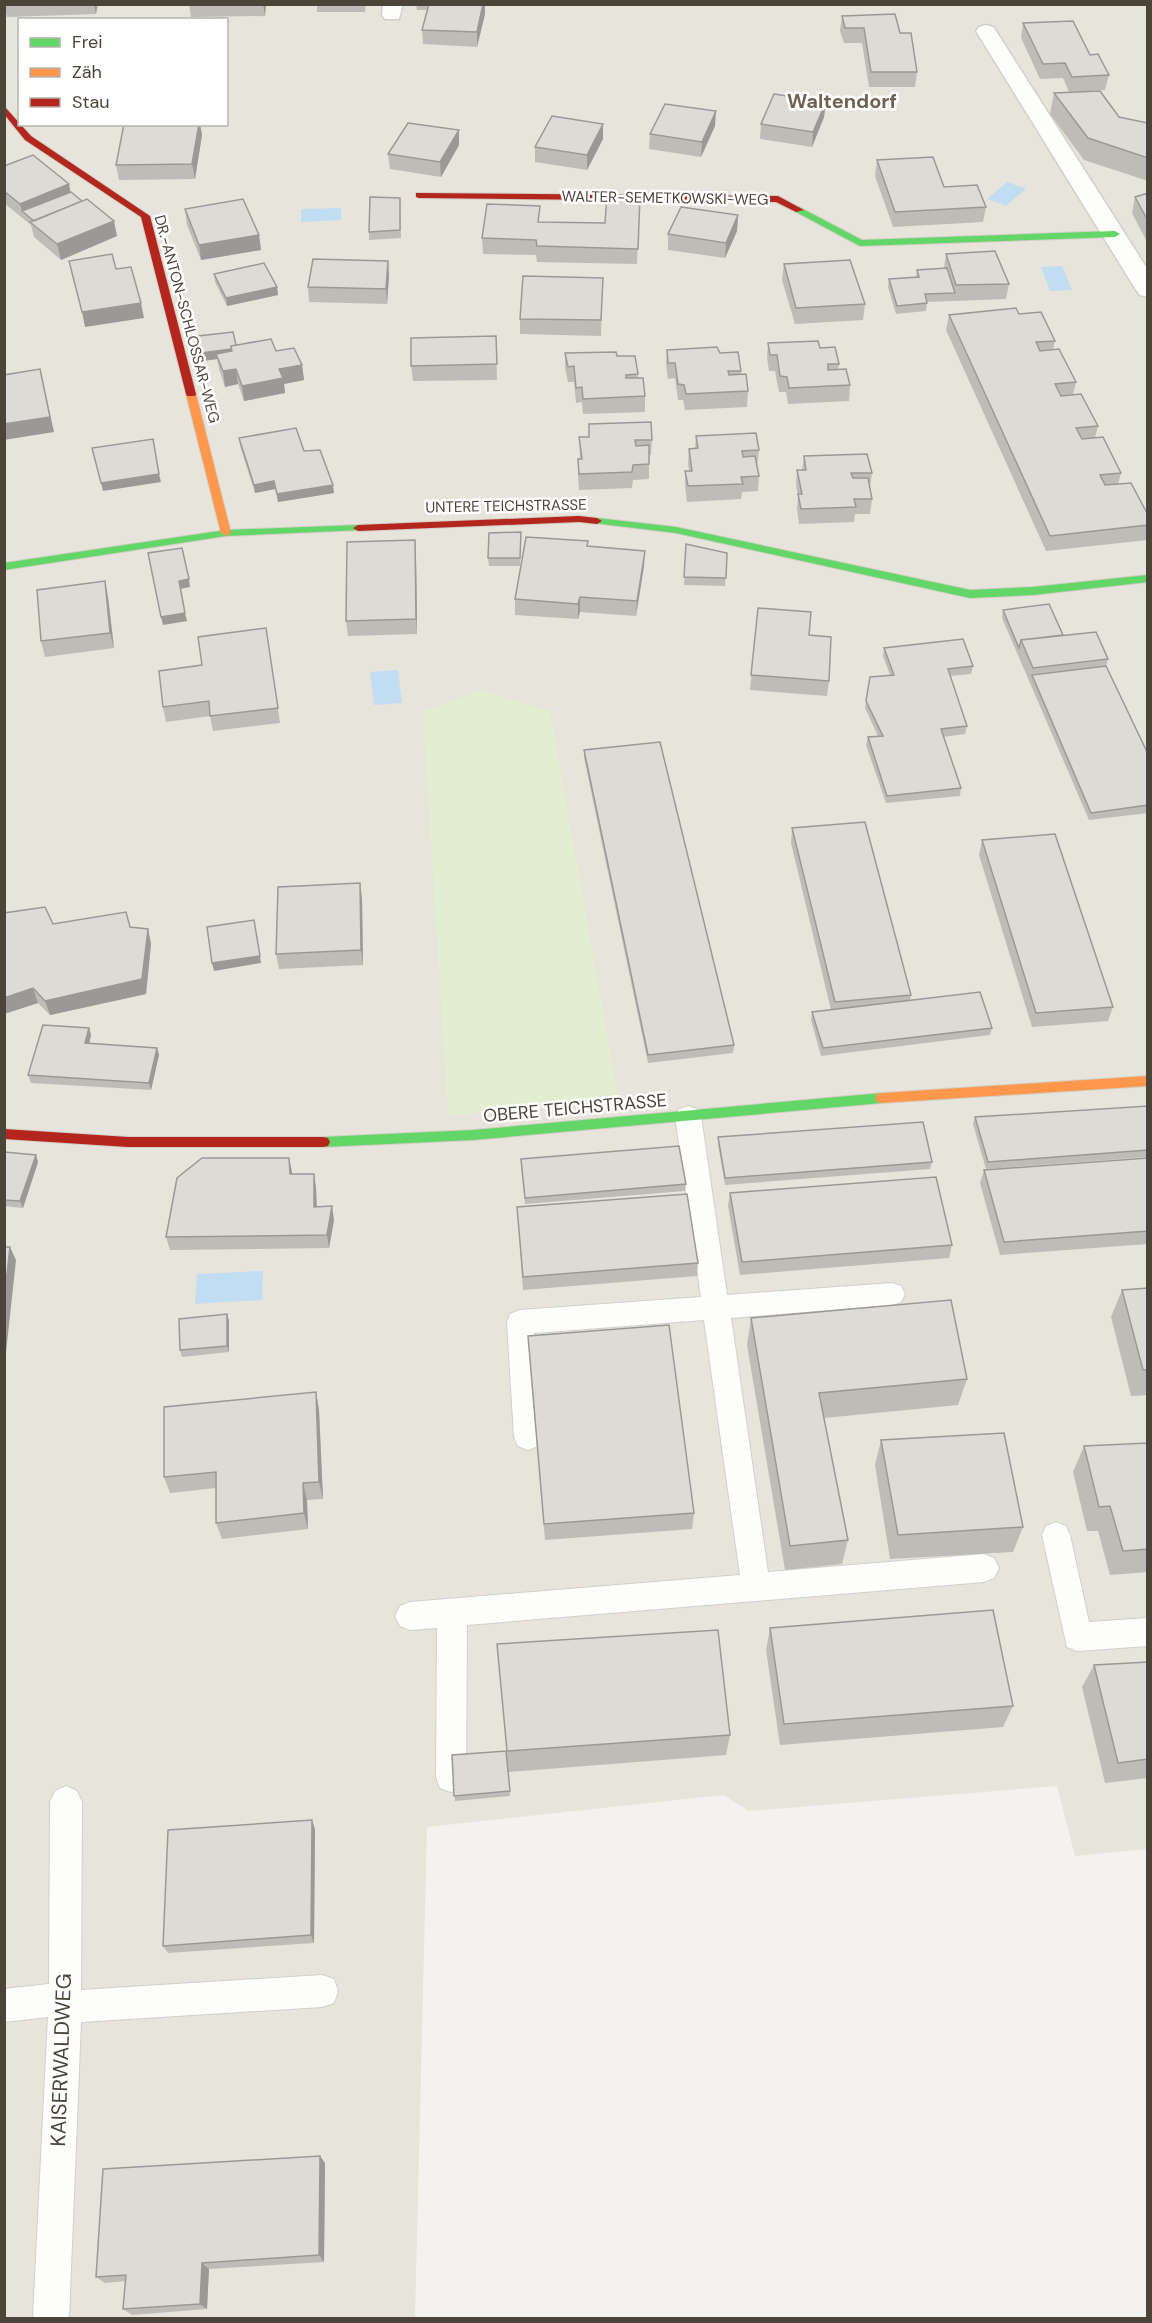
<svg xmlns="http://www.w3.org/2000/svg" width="1152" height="2323" font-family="'DM Sans',sans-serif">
<rect width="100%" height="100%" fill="#f4f2ee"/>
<!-- residential -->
<path fill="#e7e4dc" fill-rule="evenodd" d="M5,5H1147V1849L1075,1856L1057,1786L749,1811L723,1795L427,1827L415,2318H5ZM20,20H226V124H20Z"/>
<!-- green -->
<path fill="#e1eecf" d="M480,690L550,711L619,1103L448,1115L423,712Z"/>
<!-- water -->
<path fill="#c0ddf1" d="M1007,182L1026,189L1006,206L987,199Z
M341,208V220L301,222V209Z
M1062,266L1072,290L1050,291L1041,267Z
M398,670L402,703L374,705L370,672Z
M263,1271L262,1300L195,1304L197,1274Z"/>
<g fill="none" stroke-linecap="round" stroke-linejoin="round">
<defs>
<path id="lane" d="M688,1106L697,1109L701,1116L727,1295L892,1283L901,1286L905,1294L901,1302L892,1305L731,1318L768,1572L984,1554L994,1558L999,1568L994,1578L984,1582L467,1625L466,1777L462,1788L451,1792L440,1788L436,1777L437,1628L410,1630L400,1626L395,1616L400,1606L410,1602L740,1575L704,1320L534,1333L542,1437L538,1446L528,1450L518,1446L514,1437L507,1322L510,1314L520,1310L701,1297L675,1116L679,1109Z
M1056,1522L1066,1526L1070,1535L1089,1622L1148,1618V1646L1077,1651L1067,1647L1042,1535L1046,1526Z
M66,1786L77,1791L82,1802L81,1990L322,1975L334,1979L338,1991L334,2003L322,2007L81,2022L69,2318H33L48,2017L4,2022V1989L49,1984L50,1802L55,1791Z"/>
<path id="street" d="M383,4H403L399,19H385L382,15Z
M986,25L993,27L996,31L1148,270V297L1140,295L1136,290L976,31L979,27Z"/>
<path id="fast" d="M799,207L862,240L1115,231L1120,234L1115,237L860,246L796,212L794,210Z
M597,518L676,527L970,590L1033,587L1148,575V582L1033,595L970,598L676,533L593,523V519Z
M358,525L363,528L362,530L226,536L4,570V563L226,530Z
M882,1093L887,1094L889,1098L887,1102L882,1103L473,1140L323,1147L318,1146L316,1142L318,1138L323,1137L473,1130Z"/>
<path id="slow" d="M191,391L196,394L231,533L226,536L221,533L186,394Z
M1148,1076V1086L882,1103L877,1102L875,1098L877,1094L882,1093Z"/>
<path id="jam" d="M4,106L31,136L150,216L196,394L195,396H187L186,394L141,217L25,140L4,114Z
M416,193L778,196L804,210L796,212L776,202L419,198L416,197Z
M579,516L597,518L602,521L597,524L579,522L358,531L353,528L358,525Z
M4,1129L128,1137H323L328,1138L330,1142L328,1146L323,1147H128L4,1139Z"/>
</defs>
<!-- lane casing -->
<use href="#lane" stroke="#d2d0cb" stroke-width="2"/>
<!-- street casing -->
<use href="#street" stroke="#d2d0cb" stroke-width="3"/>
<!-- fast casing -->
<use href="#fast" stroke="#d3cfc5" stroke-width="2"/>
<!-- slow casing -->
<use href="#slow" stroke="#d3cfc5" stroke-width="2"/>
<!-- jam casing -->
<use href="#jam" stroke="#d3cfc5" stroke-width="2"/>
<!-- lane -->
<use href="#lane" fill="#fdfdfc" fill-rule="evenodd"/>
<!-- street -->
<use href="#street" fill="#fdfdfc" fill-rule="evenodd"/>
<!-- fast -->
<use href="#fast" fill="#63d668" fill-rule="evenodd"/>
<!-- slow -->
<use href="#slow" fill="#ff974d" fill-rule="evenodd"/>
<!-- jam -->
<use href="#jam" fill="#b3261e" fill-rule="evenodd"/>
</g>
<!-- wall -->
<path fill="#bfbcb8" d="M4,4H148L147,6H98L96,14L7,17Z
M189,4H266L265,16L191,17Z
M317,4H366L365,12H317Z
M416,4H485V14L477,47L423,44L422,30L427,10H417Z
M842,16L900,33L917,72L915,87H869L862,43H844L840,31Z
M1023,23L1090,55L1109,75L1105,90L1069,92L1063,78L1040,79L1021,38Z
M1054,93L1119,117L1148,123V181L1084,160L1050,114Z
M826,102L824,117L812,147L760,139L761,124Z
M124,124H200L202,135L195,179L119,180L116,165Z
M603,124V139L587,170L535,162V147Z
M715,126L701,157L649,149L650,134Z
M459,145L441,177L390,169L388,154Z
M877,160L944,187L986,207L983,222L893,227L875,176Z
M4,166L71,192L117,236L61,260L34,237L31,225L4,203Z
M1148,193V244L1132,213L1135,197Z
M640,196L637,264L537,262L536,255L483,254L482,238L541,222L605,223Z
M400,198L401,238L369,240V232Z
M185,209L259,235L261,250L201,260L187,225Z
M738,215L737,231L725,258L668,250V234Z
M946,254L1009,284L1006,299L927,302L926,311L896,314L888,287L889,279L916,277L917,270L944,268Z
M388,261L389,276L387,304L309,302L308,287Z
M784,264L865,304L863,320L795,324L782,280Z
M214,274L277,287L278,295L227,306L215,282Z
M603,278L601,336L520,334V319Z
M1019,314L1055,341L1053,350L1076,382L1073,395L1098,426L1095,438L1121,473L1118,484L1148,515V540L1046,551L946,330L949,315Z
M198,336L236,345L276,351L302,365L304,380L284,384L285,393L244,401L238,384L225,387L219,369L217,359L203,361Z
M496,336L497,380L413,381L411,366Z
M768,343L820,348L839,364L838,369L850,385L849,401L788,404L786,392H779L775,371H769L767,358Z
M667,350L741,371V374L748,391L747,407L685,410L683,400H678L675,378L668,379L666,365Z
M565,353L617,356L638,374V378L645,396V412L583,414L582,402L576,403L574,382H568L565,368Z
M696,436L759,450L757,466L759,476L758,491L742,492L741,499L687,502L685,486V471H689L688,464L689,449H695Z
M579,437L652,440L651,455H649V479L633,480L632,488L579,490L578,475V459H580Z
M239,438L304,451L334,493L278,502L275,489L255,493L240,446Z
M804,456L872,473L870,487L872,499L870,514H855L854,522L799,524L797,509L798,496L796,485L797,470H802Z
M521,532L520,566H489L488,558Z
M686,544L727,553L725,586L684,585Z
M588,546L644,566L636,616L580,612L578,619L515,615V599Z
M416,555L417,634L348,636L346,621Z
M105,581L108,597L114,648L45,657L41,641Z
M758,608L829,681L827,696L750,690Z
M1003,610L1063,635L1108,659L1106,666L1148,754V813L1089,820L1002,618Z
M266,628L280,723L213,731L210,716L166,722L163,707Z
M884,648L973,666L971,674L950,676L967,726L965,734L943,737L961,788L960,796L886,803L866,745L868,737L878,736L865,708L870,677L890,675L883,656Z
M584,750L734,1045L733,1053L648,1063L584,758Z
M792,828L911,995L910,1001L992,1028L990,1035L821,1056L811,1020L812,1012L831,1010L791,843Z
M982,840L1113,1007L1108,1021L1032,1027L979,855Z
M362,898L363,965L279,969L276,954Z
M53,924L130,927L148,929L151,944L146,994L50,1015L38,1003L4,1014Z
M89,1028L91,1035L89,1043L157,1048L159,1055L151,1090L31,1083L28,1075Z
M1148,1106V1157L986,1169L973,1124L975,1117Z
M718,1137L932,1162L930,1169L725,1185L718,1144Z
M4,1152L36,1155L38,1162L23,1208L4,1206Z
M1148,1158V1244L1000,1255L980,1183L984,1170Z
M521,1166L686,1184L685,1191L525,1204Z
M292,1174L316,1187L317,1207L334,1220L329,1248L170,1250L166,1237Z
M730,1193L952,1245L949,1258L740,1275L728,1206Z
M517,1207L698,1263L697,1276L523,1290Z
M1148,1288V1395L1131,1396L1111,1317L1122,1290Z
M227,1314L229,1321V1352L182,1357L180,1350Z
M751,1318L967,1379L958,1405L824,1418L848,1540L842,1564L785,1570L747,1345Z
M528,1336L694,1513L692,1529L545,1540L529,1353Z
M316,1392L319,1410L323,1499L307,1500L308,1529L222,1539L216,1523V1488L170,1493L164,1477Z
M881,1440L1023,1527L1013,1552L890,1559L875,1465Z
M1148,1443V1572L1110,1575L1098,1531H1087L1073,1472L1084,1446Z
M770,1628L1013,1706L1003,1727L780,1745L766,1650Z
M1148,1662V1778L1105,1783L1082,1687L1094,1665Z
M730,1735L726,1755L509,1772L510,1796L455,1801L452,1755Z
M315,1829L314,1943L168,1953L163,1946Z
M325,2163L324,2262L209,2269L207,2309L132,2315L123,2309L126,2281L105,2283L96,2277Z"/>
<!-- shaded-wall -->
<path fill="#9b9996" d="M94,4H97L96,14Z
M263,4H266L265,16Z
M483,4H485V14L477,47V32Z
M826,102L824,117L812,147L813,132Z
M716,111L715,126L701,157L702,142Z
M199,124H200L202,135L195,179L192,164Z
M603,124V139L587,170V155Z
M459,130V145L441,177L440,162Z
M69,184L72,200L22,211L20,204Z
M738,215L737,231L725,258L726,243Z
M114,221L117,236L61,260L57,244Z
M259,235L261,250L201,260L199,245Z
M388,261L389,276L387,304L386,289Z
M277,287L278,295L227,306L226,298Z
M141,303L144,318L85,327L82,312Z
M231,349L232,357L216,354L217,359L203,361L201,353Z
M302,365L304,380L284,384L285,393L244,401L242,386L279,369Z
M40,369L54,432L4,440V424Z
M236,369L238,384L225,387L223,371Z
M159,474L161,482L103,491L101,483Z
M274,481L275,489L255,493L254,485Z
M333,485L334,493L278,502L277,494Z
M415,540L416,555L417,634L416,619Z
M645,551L644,566L636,616L637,601Z
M189,579L190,587L180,589L179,581Z
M105,581L108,597L114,648L110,633Z
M580,597V612L578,619V604Z
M185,613L187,621L163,625L161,617Z
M360,883L362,898L363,965L361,950Z
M254,920L261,963L214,971L212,963Z
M148,929L151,944L146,994L50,1015L45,1001Z
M33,988L38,1003L4,1014V998Z
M89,1028L91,1035L88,1050L85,1043Z
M157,1048L159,1055L151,1090L149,1083Z
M36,1155L38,1162L23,1208L20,1201Z
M289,1158L292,1172V1187L290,1174Z
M314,1174L316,1187L317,1221L314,1207Z
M332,1206L334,1220L329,1248L327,1235Z
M10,1247L16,1260L4,1371V1301Z
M227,1314L229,1321V1352L227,1346Z
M316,1392L319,1410L323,1499L319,1482Z
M303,1483L307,1500L308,1529L304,1513Z
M312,1820L315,1829L314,1943L311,1935Z
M320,2156L325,2163L324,2262L319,2255Z
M202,2263L209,2269L207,2309L200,2304Z"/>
<!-- building -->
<path fill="#dedbd6" stroke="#9b9996" stroke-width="1.5" d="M429,4H483L477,32L422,30Z
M895,14L900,33H911L917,72H871L864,28H845L842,16Z
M1073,21L1090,55L1098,54L1109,75L1072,77L1065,63L1043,64L1023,23Z
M1100,91L1119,117L1148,123V158L1088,138L1054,93Z
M774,94L826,102L813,132L761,124Z
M665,104L716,111L702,142L650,134Z
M552,116L603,124L587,155L535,147Z
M408,123L459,130L440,162L388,154Z
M124,124H199L192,164L116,165Z
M33,155L69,184L20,204L4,191V166Z
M933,157L944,187L977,185L986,207L895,212L877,160Z
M71,192L82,201L34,221L22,211Z
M1148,193V221L1135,197Z
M607,195L640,196L638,249L537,246L536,240L482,238L487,204L540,206L538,222L605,223Z
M370,197L400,198V230L369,232Z
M87,199L114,221L57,244L30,222Z
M243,199L259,235L199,245L185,209Z
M681,207L738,215L726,243L668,234Z
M995,251L1009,284L956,285L946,254Z
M112,254L116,269L131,267L141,303L82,312L69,261Z
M313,259L388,261L386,289L308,287Z
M850,260L865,304L796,308L784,264Z
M264,263L277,287L226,298L214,274Z
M947,268L955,293L925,294L927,303L897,306L889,279L919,277L917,270Z
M523,276L603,278L601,320L520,319Z
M1016,308L1019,314L1041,312L1055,341L1036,342L1040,351L1059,349L1076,382L1055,384L1061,396L1081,394L1098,426L1076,428L1082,439L1103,437L1121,473L1100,475L1105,485L1131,483L1148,515V525L1050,536L949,315Z
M233,332L236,345L231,346V349L201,353L198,336Z
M496,336L497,364L411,366V338Z
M271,339L276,351L294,348L302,365L279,369L283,378L242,386L236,369L223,371L216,354L232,351L231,346Z
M818,341L820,348L835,347L839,364H828V370L846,369L850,385L789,388L787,377L780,376L777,355H770L768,343Z
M717,347L720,353L738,352L741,371H728L729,375L746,374L748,391L686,394L684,385L678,384L675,363H668L667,350Z
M616,352L617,356H635L638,374L626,375V378H643L645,396L583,399L582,387L576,388L574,366L568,367L565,353Z
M40,369L50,417L4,424V375Z
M651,422L652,440H635L636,446L649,445V464L633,465L632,472L579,474L578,459H582L579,437H589V424Z
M296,428L304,451L320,450L333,485L277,494L274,481L254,485L239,438Z
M756,433L759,450L742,451L743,457L755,456L759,476L741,477L743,484L688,486L685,471H692L689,449L698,448L696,436Z
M153,439L159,474L101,483L92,448Z
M867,454L872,473H851L853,478H868L872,499H854L856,507L801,509L798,494H802L797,470H806L804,456Z
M521,532L520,558H488L489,533Z
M526,537L588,541L587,546L645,551L637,601L580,597L578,604L515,599Z
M415,540L416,619L346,621L347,542Z
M686,544L727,553L726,578L684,577Z
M182,548L189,579L179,581L185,613L161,617L148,553Z
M105,581L110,633L41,641L37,590Z
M1049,604L1063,635L1021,640L1019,648L1003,610Z
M758,608L811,612L809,635L831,637L829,681L751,675Z
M266,628L278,708L210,716L209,701L163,707L159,671L202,665L198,637Z
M1096,632L1108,659L1033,668L1021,640Z
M963,639L973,666L948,669L967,726L941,729L961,788L887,796L868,737L883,736L866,701L870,677L894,675L884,648Z
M1106,666L1148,754V805L1091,813L1032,675Z
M660,742L734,1045L648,1055L584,750Z
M865,822L911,995L835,1002L792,828Z
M1055,834L1113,1007L1036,1013L982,840Z
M360,883L361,950L276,954L278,887Z
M45,907L53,924L126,912L130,927L148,929L142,979L45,1001L33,988L4,998V913Z
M254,920L260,956L212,963L207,927Z
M980,992L992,1028L823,1048L812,1012Z
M43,1025L89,1028L85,1043L157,1048L149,1083L28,1075Z
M1148,1106V1150L988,1162L975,1117Z
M923,1122L932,1162L725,1178L718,1137Z
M679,1146L686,1184L525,1198L521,1159Z
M4,1152L36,1155L20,1201L4,1200Z
M202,1158H289L290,1174H314V1207L332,1206L327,1235L166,1237L177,1178Z
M1148,1158V1231L1004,1242L984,1170Z
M936,1177L952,1245L742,1262L730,1193Z
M687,1194L698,1263L523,1277L517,1207Z
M4,1247H10L4,1301Z
M1148,1288V1370H1143L1122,1290Z
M951,1300L967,1379L819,1393L848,1540L790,1546L751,1318Z
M227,1314V1346L180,1350L179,1319Z
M669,1325L694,1513L544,1524L528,1336Z
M316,1392L319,1482L303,1483L304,1513L216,1523V1472L164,1477V1407Z
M1004,1433L1023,1527L898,1535L881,1440Z
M1148,1443V1549L1123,1551L1110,1506L1099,1507L1084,1446Z
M993,1610L1013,1706L784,1724L770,1628Z
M718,1630L730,1735L507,1751L497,1644Z
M1148,1662V1759L1118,1763L1094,1665Z
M506,1751L510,1791L454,1796L452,1755Z
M312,1820L311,1935L163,1946L168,1830Z
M320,2156L319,2255L202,2263L200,2304L123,2309L126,2275L96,2277L103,2169Z"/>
<g text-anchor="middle" stroke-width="5" stroke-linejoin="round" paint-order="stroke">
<!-- far-street labels -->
<g font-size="15" fill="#4b4439" stroke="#fff">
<text transform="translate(665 198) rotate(1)" y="5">WALTER-SEMETKOWSKI-WEG</text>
<text transform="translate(187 319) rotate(75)" y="5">DR.-ANTON-SCHLOSSAR-WEG</text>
<text transform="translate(506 506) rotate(-1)" y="5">UNTERE TEICHSTRASSE</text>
</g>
<!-- street labels -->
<g font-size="18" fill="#4b4439" stroke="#fff">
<text transform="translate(575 1108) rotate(-5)" y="6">OBERE TEICHSTRASSE</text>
</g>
<!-- far-district labels -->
<g font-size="20" font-weight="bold" fill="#6e6250" stroke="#fff">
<text x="842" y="108">Waltendorf</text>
</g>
<!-- near-street labels -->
<g font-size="21" fill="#4b4439" stroke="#fff">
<text transform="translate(61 2060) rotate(-88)" y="7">KAISERWALDWEG</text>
</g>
</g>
<!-- border -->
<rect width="1152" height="2323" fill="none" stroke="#4b4439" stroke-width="12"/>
<!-- legend -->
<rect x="18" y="18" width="210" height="108" fill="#ffffff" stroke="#b7b4b0" stroke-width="1.5"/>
<rect x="30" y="38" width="30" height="9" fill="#63d668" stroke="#b7b4b0" stroke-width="1.5"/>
<text x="72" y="48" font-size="18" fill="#4b4439">Frei</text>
<rect x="30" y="68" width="30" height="9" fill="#ff974d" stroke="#b7b4b0" stroke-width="1.5"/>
<text x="72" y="78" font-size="18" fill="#4b4439">Zäh</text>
<rect x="30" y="98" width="30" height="9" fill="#b3261e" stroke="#b7b4b0" stroke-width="1.5"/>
<text x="72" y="108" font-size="18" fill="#4b4439">Stau</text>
</svg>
